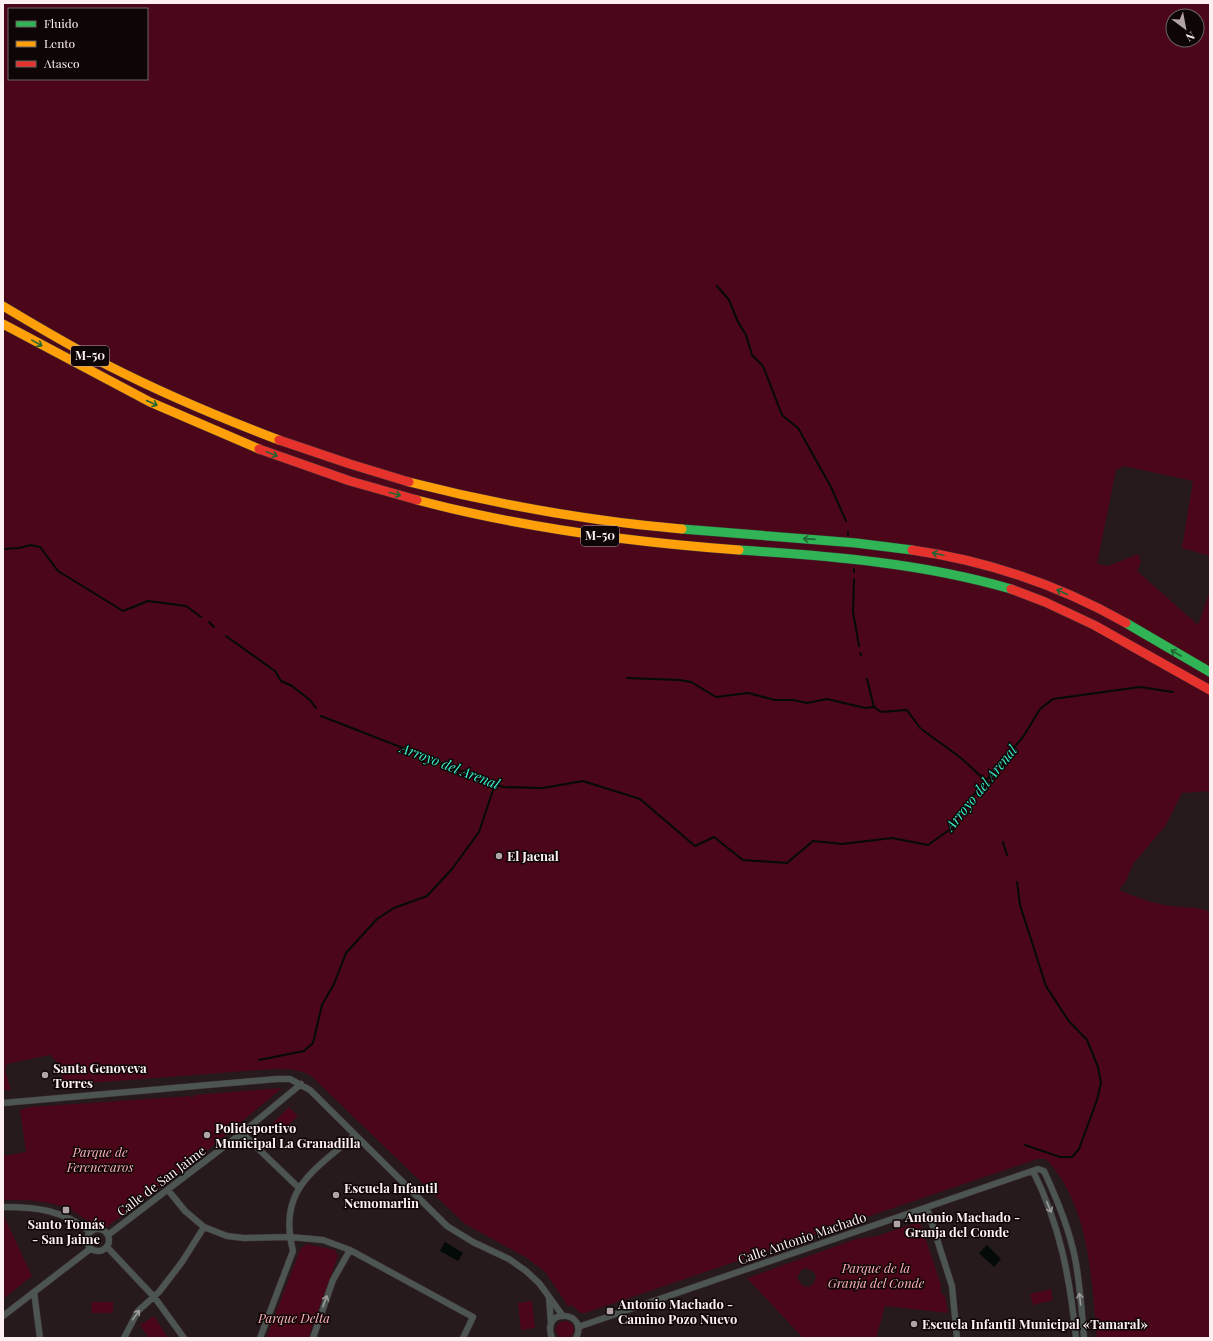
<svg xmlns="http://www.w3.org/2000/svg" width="1213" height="1341" font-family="'Playfair Display',serif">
<rect width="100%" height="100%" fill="#261a1c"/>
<!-- green -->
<path fill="#4b0719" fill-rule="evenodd" d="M3,3H1210V556L1182,548L1193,481L1124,466L1116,470L1097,564L1108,566L1138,554L1141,562L1137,571L1198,625L1210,591V791L1182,793L1166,825L1133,864L1126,881L1119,890C1135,897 1152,903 1170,906C1184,908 1197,906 1210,912V1338H1097C1091,1277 1090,1206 1046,1159H1037L585,1313H580L572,1305L568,1306L545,1272L527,1258L465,1224L310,1075C298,1069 287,1069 274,1069L64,1085L59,1064L50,1055L7,1064L5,1070L11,1090H3ZM9,9H147V79H9ZM1173,16H1197V40H1173Z
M282,1088L203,1154L108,1226C96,1230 81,1215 71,1210C49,1200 27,1200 3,1200V1156L26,1152L20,1110L30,1107L190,1096L192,1098L194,1095Z
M289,1107L298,1116L279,1134L271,1125Z
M3,1216H4L32,1276L3,1299Z
M916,1223L920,1224L922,1228L941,1285L940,1287L942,1295H945L948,1313L885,1306L876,1338H803L747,1278L856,1239L877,1236ZM806,1268L814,1272L816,1277L814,1283L809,1287L803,1286L797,1278L801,1270Z
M307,1244L335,1250L338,1256L308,1338H266L301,1248Z
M1051,1289L1053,1300L1033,1305L1030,1294Z
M532,1301L535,1328L521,1330L518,1303Z
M92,1302H113V1313H91Z
M154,1316L168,1338H149L140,1325Z
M556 1330a9 9 0 1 1 18 0a9 9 0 1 1-18 0Z"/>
<!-- water -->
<path fill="#030a07" d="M445,1242L463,1253L458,1261L440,1251Z
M987,1245L1001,1259L994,1267L979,1253Z"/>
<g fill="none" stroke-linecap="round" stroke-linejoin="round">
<!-- stream -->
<path stroke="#030a07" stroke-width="2" d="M717,286L729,300L738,322L746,335L752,355L763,366L782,415L798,428L831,487L846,521
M848,532V535
M3,549L19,548L31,545L40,547L58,571L123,611L148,601L186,606L201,617
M854,569V572
M854,579L853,612L859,646
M209,622L214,627
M226,636L275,671L281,681L292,686L310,700L316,708
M860,653L861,655
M627,678L680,680L691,682L716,697L748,693L775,700H793L807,703L827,699L865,708L874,707
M867,679L874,707L881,712L907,710L920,728L961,758L987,782
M321,716L503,787L543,788L583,781L640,799L695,846L714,837L743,860L787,863L813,841L842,844L892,838L928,845L952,828L965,805L1023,737L1040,709L1053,699L1140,687L1173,692
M1003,842L1007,855
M1017,882L1020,905L1046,986L1068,1020L1087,1040L1098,1067L1101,1083L1097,1100L1079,1149L1072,1157H1060L1025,1145
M259,1060L304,1051L313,1043L322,1005L334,984L346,953L377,919L394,908L427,896L452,869L479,832L495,784"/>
<defs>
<path id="street" d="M3,1103L277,1079H290L310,1090L447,1226L473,1242L509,1259L526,1271L539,1283L563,1316
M242,1133L298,1187
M1033,1171C1060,1225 1070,1278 1076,1338
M168,1190L185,1211L204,1227L227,1236L244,1238L290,1237L323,1240L350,1250L473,1317L463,1338
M3,1207C37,1207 63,1210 90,1232
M927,1208L952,1286L957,1338
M87 1240a11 11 0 1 1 22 0a11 11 0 1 1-22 0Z
M108,1235L242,1133L301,1084
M107,1247L155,1298L184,1338
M34,1292L40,1338
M549,1297L551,1324
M3,1316L90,1249
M578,1327L1038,1169L1044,1171C1057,1199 1069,1228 1075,1258C1080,1284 1082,1312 1084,1338
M124,1338L138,1311L159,1292L182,1262L204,1227
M260,1338L293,1251C277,1189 314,1171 355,1135
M313,1338L333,1280L350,1250
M552,1338C540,1306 590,1311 576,1338"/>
<path id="fast" d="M682,529L856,543L912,550
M739,550C831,556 922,563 1011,589
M1126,623L1210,672"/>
<path id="slow" d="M3,306C38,327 73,348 109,366C164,394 221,418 279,440
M3,324L150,402L259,449
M409,482C499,505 589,521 682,529
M417,500C523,528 629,542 739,550"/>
<path id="jam" d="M279,440L350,464L409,482
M259,449L350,481L417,500
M912,550C988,561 1059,585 1126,623
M1011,589L1045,602L1094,625L1210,690"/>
</defs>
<!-- street casing -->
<use href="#street" stroke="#3f3436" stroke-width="7"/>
<!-- fast casing -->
<use href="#fast" stroke="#3f3436" stroke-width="10"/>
<!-- slow casing -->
<use href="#slow" stroke="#3f3436" stroke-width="10"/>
<!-- jam casing -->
<use href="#jam" stroke="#3f3436" stroke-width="10"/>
<!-- street -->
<use href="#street" stroke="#4d5552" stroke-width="6"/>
<!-- fast -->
<use href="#fast" stroke="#30b455" stroke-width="9"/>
<!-- slow -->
<use href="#slow" stroke="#ff9f0a" stroke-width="9"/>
<!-- jam -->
<use href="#jam" stroke="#e5322d" stroke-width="9"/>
</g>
<!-- one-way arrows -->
<defs><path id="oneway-shaft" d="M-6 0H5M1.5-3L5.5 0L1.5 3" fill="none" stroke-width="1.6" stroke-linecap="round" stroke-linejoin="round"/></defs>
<g stroke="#206531">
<use href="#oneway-shaft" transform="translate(37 343) rotate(29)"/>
<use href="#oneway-shaft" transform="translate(152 403) rotate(25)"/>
<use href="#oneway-shaft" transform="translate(272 454) rotate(22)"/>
<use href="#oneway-shaft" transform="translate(395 494) rotate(15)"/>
<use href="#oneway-shaft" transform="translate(809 539) rotate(-176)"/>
<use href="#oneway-shaft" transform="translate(938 554) rotate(-168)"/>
<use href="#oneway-shaft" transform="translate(1062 592) rotate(-156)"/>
<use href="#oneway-shaft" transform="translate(1176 653) rotate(-150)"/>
</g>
<g stroke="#9d9a99">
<use href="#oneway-shaft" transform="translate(1049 1207) rotate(68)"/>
<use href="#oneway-shaft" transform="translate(1080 1299) rotate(-96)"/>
<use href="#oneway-shaft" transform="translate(325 1301) rotate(-70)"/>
<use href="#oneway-shaft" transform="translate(136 1315) rotate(-54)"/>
</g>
<!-- markers -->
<g fill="#b2a4a6" stroke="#0d0506" stroke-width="1.5">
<circle cx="499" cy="856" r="4"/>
<circle cx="45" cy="1075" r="4"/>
<circle cx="207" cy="1135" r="4"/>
<circle cx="336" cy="1195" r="4"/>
<rect x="62" y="1206" width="8" height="8" rx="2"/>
<rect x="893" y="1220" width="8" height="8" rx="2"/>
<rect x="606" y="1307" width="8" height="8" rx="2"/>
<circle cx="914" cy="1324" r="4"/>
</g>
<g text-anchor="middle" stroke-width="3" stroke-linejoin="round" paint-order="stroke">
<!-- shield labels -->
<g fill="#0d0506" stroke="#b6a9aa" stroke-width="1">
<rect x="71" y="346" width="38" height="20" rx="3"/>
<rect x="581" y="526" width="38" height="20" rx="3"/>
</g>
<g font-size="12" font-weight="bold" fill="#feeff0">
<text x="90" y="360">M-50</text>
<text x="600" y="540">M-50</text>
</g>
<!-- poi labels -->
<g font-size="13" font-weight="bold" fill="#feeff0" stroke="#0d0506" text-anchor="start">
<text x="507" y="861">El Jaenal</text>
<text x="53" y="1073">Santa Genoveva<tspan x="53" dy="15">Torres</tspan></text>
<text x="215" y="1133">Polideportivo<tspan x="215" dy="15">Municipal La Granadilla</tspan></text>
<text x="344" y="1193">Escuela Infantil<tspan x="344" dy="15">Nemomarlin</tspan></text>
<text x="905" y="1222">Antonio Machado -<tspan x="905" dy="15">Granja del Conde</tspan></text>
<text x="66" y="1229" text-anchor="middle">Santo Tomás<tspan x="66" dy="15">- San Jaime</tspan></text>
<text x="618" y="1309">Antonio Machado -<tspan x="618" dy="15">Camino Pozo Nuevo</tspan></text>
<text x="922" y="1329">Escuela Infantil Municipal «Tamaral»</text>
</g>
<!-- park labels -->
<g font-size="13" font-style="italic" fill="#fcb0b6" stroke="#0d0506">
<text x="100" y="1157">Parque de<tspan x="100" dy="15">Ferencvaros</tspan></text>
<text x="876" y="1273">Parque de la<tspan x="876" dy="15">Granja del Conde</tspan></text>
<text x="294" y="1323">Parque Delta</text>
</g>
<!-- street labels -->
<g font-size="13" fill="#feeff0" stroke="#0d0506">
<text transform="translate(161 1181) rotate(-37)" y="5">Calle de San Jaime</text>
<text transform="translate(802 1238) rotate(-19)" y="5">Calle Antonio Machado</text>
</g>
<!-- water labels -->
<g font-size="14" font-style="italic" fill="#3cefcc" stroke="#0d0506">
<text transform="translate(450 766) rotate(21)" y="5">Arroyo del Arenal</text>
<text transform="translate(981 788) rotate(-51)" y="5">Arroyo del Arenal</text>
</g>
</g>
<!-- border -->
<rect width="1213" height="1341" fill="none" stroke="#feeff0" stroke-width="8"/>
<!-- legend -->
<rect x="8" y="8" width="140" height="72" fill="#0d0506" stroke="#6d6364"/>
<rect x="16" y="21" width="20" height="6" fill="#30b455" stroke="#6d6364"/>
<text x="44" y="28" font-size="12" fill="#feeff0">Fluido</text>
<rect x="16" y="41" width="20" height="6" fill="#ff9f0a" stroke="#6d6364"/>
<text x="44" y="48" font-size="12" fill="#feeff0">Lento</text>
<rect x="16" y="61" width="20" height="6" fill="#e5322d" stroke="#6d6364"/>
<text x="44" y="68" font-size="12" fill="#feeff0">Atasco</text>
<!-- north arrow -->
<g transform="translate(1185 28) rotate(148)"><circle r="19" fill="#0d0506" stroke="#6d6364"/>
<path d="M0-3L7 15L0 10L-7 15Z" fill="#b2a4a6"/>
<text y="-6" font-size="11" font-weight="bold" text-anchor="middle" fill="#feeff0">N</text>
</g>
</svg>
